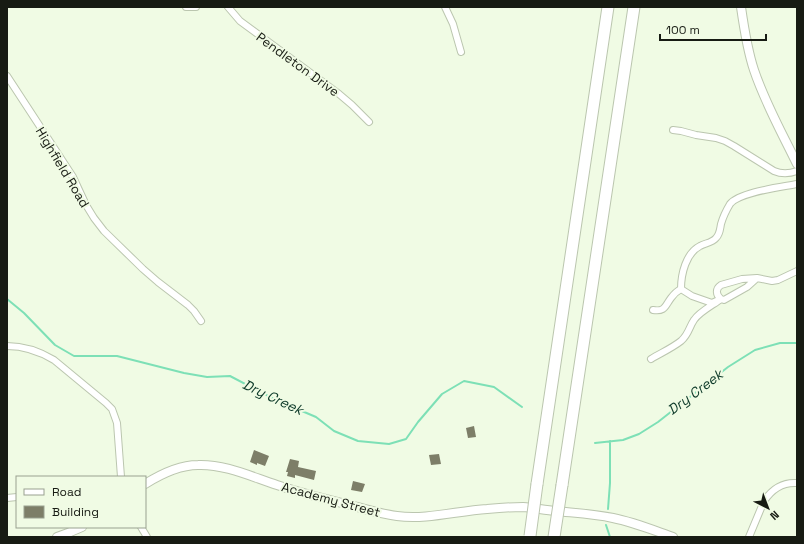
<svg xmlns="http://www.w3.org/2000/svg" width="804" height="544" font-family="'Space Grotesk',sans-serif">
<rect width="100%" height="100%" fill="#f0fbe4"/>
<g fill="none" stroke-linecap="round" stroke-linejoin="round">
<!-- stream -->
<path stroke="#7de0b6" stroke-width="2" d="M7,299L24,313L55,345L74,356H117L184,373L207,377L230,376L276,400L316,417L334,431L358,441L389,444L406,439L418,422L442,394L464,381L494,387L522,407
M595,443L623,440L639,434L658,422L728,367L755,350L780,343H797
M608,509L610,483V441
M606,525L610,537"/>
</g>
<!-- building -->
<path fill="#7d7e68" d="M474,426L476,437L468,438L466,428Z
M254,450L269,456L265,466L257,463V465L250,462Z
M439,454L441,464L431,465L429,455Z
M290,459L299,461L298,467L316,471L314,480L295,475V478L287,476L288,472H286Z
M353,481L365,484L362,492L351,490Z"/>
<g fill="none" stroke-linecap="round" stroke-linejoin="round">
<defs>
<path id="minor" d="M186,7H196
M228,7L240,21L339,94L352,105L369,122
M445,7L453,24L461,52
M7,76L73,177L86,205L94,218L104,231L143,269L158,282L188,305L194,311L201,321
M673,130L681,131L696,135L716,138L725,141L734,146L774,171C781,174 789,174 797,171
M681,289L692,296L712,303L721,299C716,295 715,289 721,285L742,279L757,278
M653,310C665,312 665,306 671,298C674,294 677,291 681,289C681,274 686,253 700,246C705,243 712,243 716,238C720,234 720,229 721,224C723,217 727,209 730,204C739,192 782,187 797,184
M7,346C25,346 39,351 54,360L106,403L112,409L117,423L121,477
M651,359C661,353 672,348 681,341C689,334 689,327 694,320C699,312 713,305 721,299L724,300L747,287L757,278L772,281L778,280L797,271
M7,498L17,497
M141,527L147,537
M749,537L764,501C772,489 783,482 797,483"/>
<path id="tertiary" d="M741,7C744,28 747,49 754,70C765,103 782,133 797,164
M145,484C161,474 179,465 198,465C225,464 252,477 277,485C301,493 325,499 350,505C365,509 381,514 397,516C426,520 457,511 487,509C498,508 511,507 523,507C534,508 545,510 556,511C575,513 594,514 613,518C633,522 653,530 673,537
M57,537L68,533L82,527"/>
<path id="motorway" d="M537,484L608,7
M562,485L634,7"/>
</defs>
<!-- minor casing -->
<use href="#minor" stroke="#bbc6af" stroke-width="8"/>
<!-- tertiary casing -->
<use href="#tertiary" stroke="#bbc6af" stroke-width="10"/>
<!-- motorway casing -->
<use href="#motorway" stroke="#bbc6af" stroke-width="13"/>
<!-- minor -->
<use href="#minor" stroke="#fff" stroke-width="6"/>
<!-- tertiary -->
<use href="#tertiary" stroke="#fff" stroke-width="8"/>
<!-- motorway -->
<use href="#motorway" stroke="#fff" stroke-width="11"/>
<defs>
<path id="motorway-bridge" d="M530,536L537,484
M554,537L562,485"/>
</defs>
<!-- motorway-bridge casing -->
<use href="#motorway-bridge" stroke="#bbc6af" stroke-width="13" stroke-linecap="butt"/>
<!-- motorway-bridge -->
<use href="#motorway-bridge" stroke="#fff" stroke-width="11"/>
</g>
<g text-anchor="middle" stroke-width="4" stroke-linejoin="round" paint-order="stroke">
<!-- street labels -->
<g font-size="13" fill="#171b13" stroke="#f0fbe4">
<text transform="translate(298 64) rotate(36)" y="5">Pendleton Drive</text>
<text transform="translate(63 167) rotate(59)" y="5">Highfield Road</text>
<text transform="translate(331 499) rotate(15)" y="5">Academy Street</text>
</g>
<!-- water labels -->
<g font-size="14" font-style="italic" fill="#0c3928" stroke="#f0fbe4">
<text transform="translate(695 392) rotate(-37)" y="5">Dry Creek</text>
<text transform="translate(273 397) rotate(25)" y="5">Dry Creek</text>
</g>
</g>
<!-- border -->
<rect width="804" height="544" fill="none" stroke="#171b13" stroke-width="16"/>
<!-- legend -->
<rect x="16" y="476" width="130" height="52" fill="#f0fbe4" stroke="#99a190"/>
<rect x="24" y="489" width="20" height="6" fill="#ffffff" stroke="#99a190"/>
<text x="52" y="496" font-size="12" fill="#171b13">Road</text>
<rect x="24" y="506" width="20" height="12" fill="#7d7e68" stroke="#99a190"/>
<text x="52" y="516" font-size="12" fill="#171b13">Building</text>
<!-- north arrow -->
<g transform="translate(768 508) rotate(138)" stroke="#f0fbe4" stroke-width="3" paint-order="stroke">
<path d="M0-3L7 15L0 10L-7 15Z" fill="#171b13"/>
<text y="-6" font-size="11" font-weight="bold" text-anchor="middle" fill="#171b13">N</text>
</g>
<!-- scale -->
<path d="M660 34v6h106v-6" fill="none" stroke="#171b13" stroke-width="2"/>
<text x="666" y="34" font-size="12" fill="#171b13" stroke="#f0fbe4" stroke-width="3" paint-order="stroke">100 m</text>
</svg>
